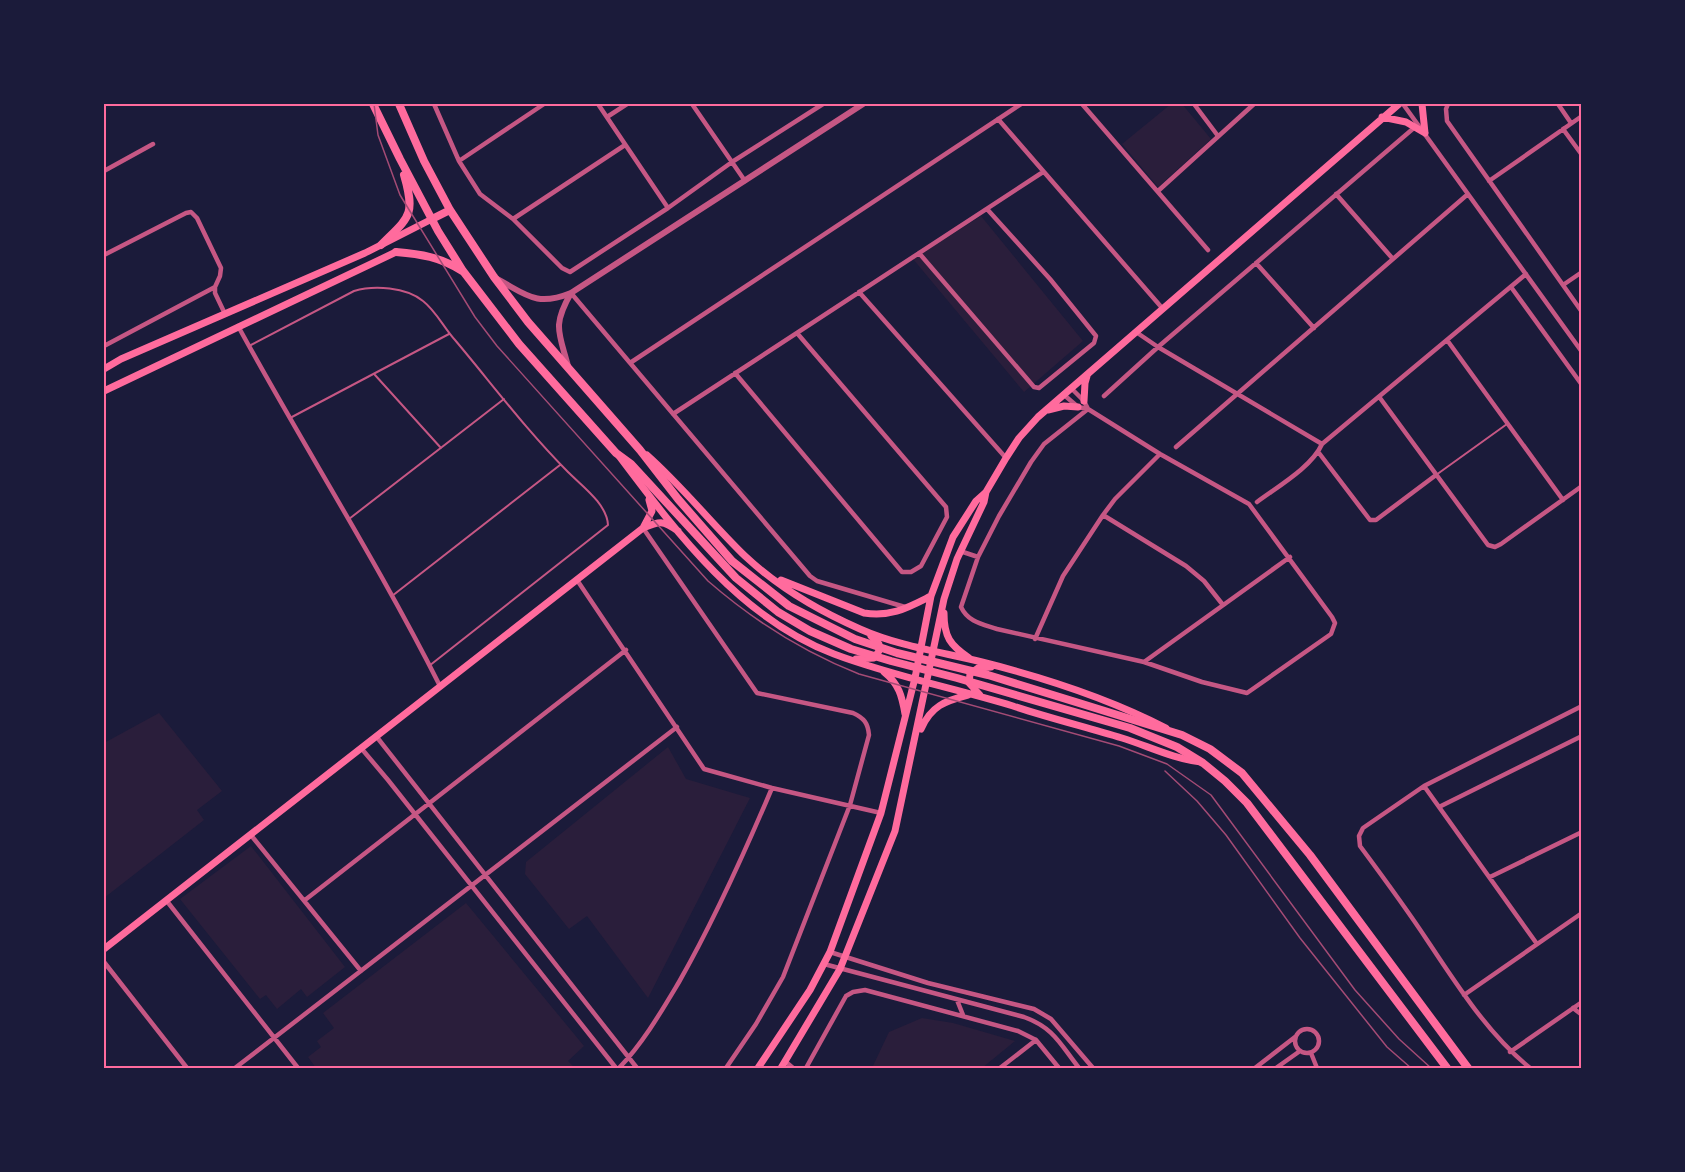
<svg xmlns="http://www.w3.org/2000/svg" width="1685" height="1172" font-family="'Source Sans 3',sans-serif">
<rect width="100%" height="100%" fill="#1b1b3a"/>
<!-- green -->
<path fill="#2a1e3b" d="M1171,104H1182L1211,139L1158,187L1122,144Z
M981,216L1083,341L1024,392L913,259Z
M159,713L222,791L197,810L204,820L104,898V743Z
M668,747L686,779L750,798L648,998L587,916L569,929L525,874L526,862Z
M251,846L345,967L307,997L301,989L277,1009L266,995L260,999L180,899Z
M466,903L584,1046L568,1061L573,1066L570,1068H316L308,1057L321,1047L317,1041L334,1028L323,1013Z
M922,1018L953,1023L1015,1041L982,1068H872L889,1032Z"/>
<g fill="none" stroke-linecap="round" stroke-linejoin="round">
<!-- service -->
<path stroke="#c65784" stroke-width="2" d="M249,346L354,291C374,285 406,287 423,301C436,311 444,328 455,340C492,384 527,431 568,472C582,486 607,504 608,525L429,666
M375,375L441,448
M290,418L449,334
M1436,475L1507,424
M349,519L504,399
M392,596L560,465"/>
<!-- minor -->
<path stroke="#c65784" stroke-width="4.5" d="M434,104L459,161L480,194L513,219L562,268L570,272L668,208L732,162L823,104
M598,104L668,208
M692,104L745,181
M1082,104L1208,250
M1194,104L1218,136
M1403,104L1582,352
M1448,104L1446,109L1447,121L1582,312
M1558,104L1571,123
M607,117L627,104
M998,119L1163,309
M1563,129L1582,155
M459,161L544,104
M104,171L153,144
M1489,181L1582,116
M1158,191L1254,104
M1336,194L1393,259
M513,219L625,145
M919,253L1034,387L1039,388L1094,343L1096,336L1050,279L987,209
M104,255L186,213L191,212L197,218L221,268L220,276L215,287L104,346
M1256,263L1314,328
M1563,285L1582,272
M215,287V293L225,314
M1511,287L1582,385
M859,292L1006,458
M571,293L810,576L817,581L905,607
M238,326C304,447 378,563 440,686
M1136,332L1158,347L1322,444
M1447,340L1563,500
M630,363L1021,104
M735,373L902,572H911L921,566L947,517L946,507L797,333
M1071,388L1084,401L1088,409
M1063,394L1078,407L1088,409L1160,454L1249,504L1332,617L1335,623L1331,634L1247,693L1202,682L1144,662L997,629C982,624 968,622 961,607L978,557L999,516L1031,462L1044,444L1088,409
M1104,396L1158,347L1415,127
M1380,398L1488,545L1495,547L1501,544L1582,486
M673,414L1043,172
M1176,447L1468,194
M1319,453L1370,520H1376L1436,475
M1257,502C1277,487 1312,467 1322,444L1526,274
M1103,515L1186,566L1204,581L1223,605
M643,528L757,693L853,713C864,718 868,723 869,735L850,805L783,977L756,1024L726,1068
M960,551L978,557
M577,580L704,769L772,788L881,813
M1035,639L1063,576L1103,515L1115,499L1160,454
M1144,662L1290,557
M376,736L637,1068
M361,748L388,780L616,1068
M1424,786L1537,944
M1439,807L1582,736
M250,834L361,971
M1490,877L1582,832
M166,900L298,1068
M305,900L626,650
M830,952L928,983L1034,1009L1051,1019L1093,1068
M104,962L187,1068
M824,964L1024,1017C1054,1028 1060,1044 1079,1068
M1464,995L1582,913
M957,1000L963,1015
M1573,1008L1582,1015
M1295 1041a12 12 0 1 1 24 0a12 12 0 1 1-24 0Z
M1510,1052L1582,1002
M1311,1053L1317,1068
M786,1062L793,1068
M235,1068L677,727
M619,1068C643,1043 661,1012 679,982C715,919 744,854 772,788
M806,1068L846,996L853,992L865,990L1018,1031L1036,1040L1059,1068
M1000,1068L1036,1040
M1255,1068L1295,1037
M1276,1068L1300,1051
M1530,1068C1487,1033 1458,986 1427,940C1406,908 1383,877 1360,846L1359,836L1363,828L1424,786L1582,706"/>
<!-- tertiary -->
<path stroke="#c65784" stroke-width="6" d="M497,279C527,295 536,307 571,293L863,104
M568,366C559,332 552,326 571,293"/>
<!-- secondary -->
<path stroke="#ff6b9d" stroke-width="7" d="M1422,104L1425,133
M1382,117L1406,122L1425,133
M104,369L121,359L365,253L432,219
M104,391L396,252
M1084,401L1085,383L1087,376
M1048,410L1064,406L1078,407
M647,455C682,486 711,523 745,556C777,586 819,611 860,629C898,646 941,652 982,662C1046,678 1108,698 1166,728
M619,456C677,533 740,618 834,654C892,676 954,688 1013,706C1049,718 1086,727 1122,738C1148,746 1174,759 1201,762
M643,528L652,511L649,500
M781,580L864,613C892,617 907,608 931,596
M944,613C944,637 950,645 969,658
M856,659L874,658L879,651V644L871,636
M884,672C899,684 902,696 905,714
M980,695L969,683L970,674L978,668L991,667
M921,729C931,706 945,701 968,695
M104,949L643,528C660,521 662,520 678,531
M758,1068L810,990L830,952L881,813L915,678L931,596L953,537L976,501L986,492
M781,1068L840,969L895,831L944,599L957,559L984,502L986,492L1006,458L1019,438L1038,417L1399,104"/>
<!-- trunk -->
<path stroke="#ff6b9d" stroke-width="8" d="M373,104L400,159L438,231L463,271L519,344L616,453L631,464L736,578L778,612L810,631L851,649L891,661L957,678L1130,728L1177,747L1203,763L1225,781L1247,803L1447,1068
M399,104L424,161L450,210L494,277L528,322L640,450L678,499L732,561L789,606L855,639L897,653L988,675L1079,703L1182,735L1210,749L1242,773L1310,855L1468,1068
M432,219L450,210
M381,245C409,217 416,216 404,175
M396,252C421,254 440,257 462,271"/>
<!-- tram -->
<path stroke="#a44b75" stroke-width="1.5" d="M374,104L378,135L400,195L475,317L497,346L708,581C754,621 803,652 859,674L1119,746L1167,764L1211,795L1355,990L1399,1039L1431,1068
M1165,771L1197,801L1226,835L1300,938L1387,1047L1411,1068"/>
</g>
<!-- border -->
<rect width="1685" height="1172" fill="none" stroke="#1b1b3a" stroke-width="210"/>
<rect x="105" y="105" width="1475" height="962" fill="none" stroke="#ff6b9d" stroke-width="2"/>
</svg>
